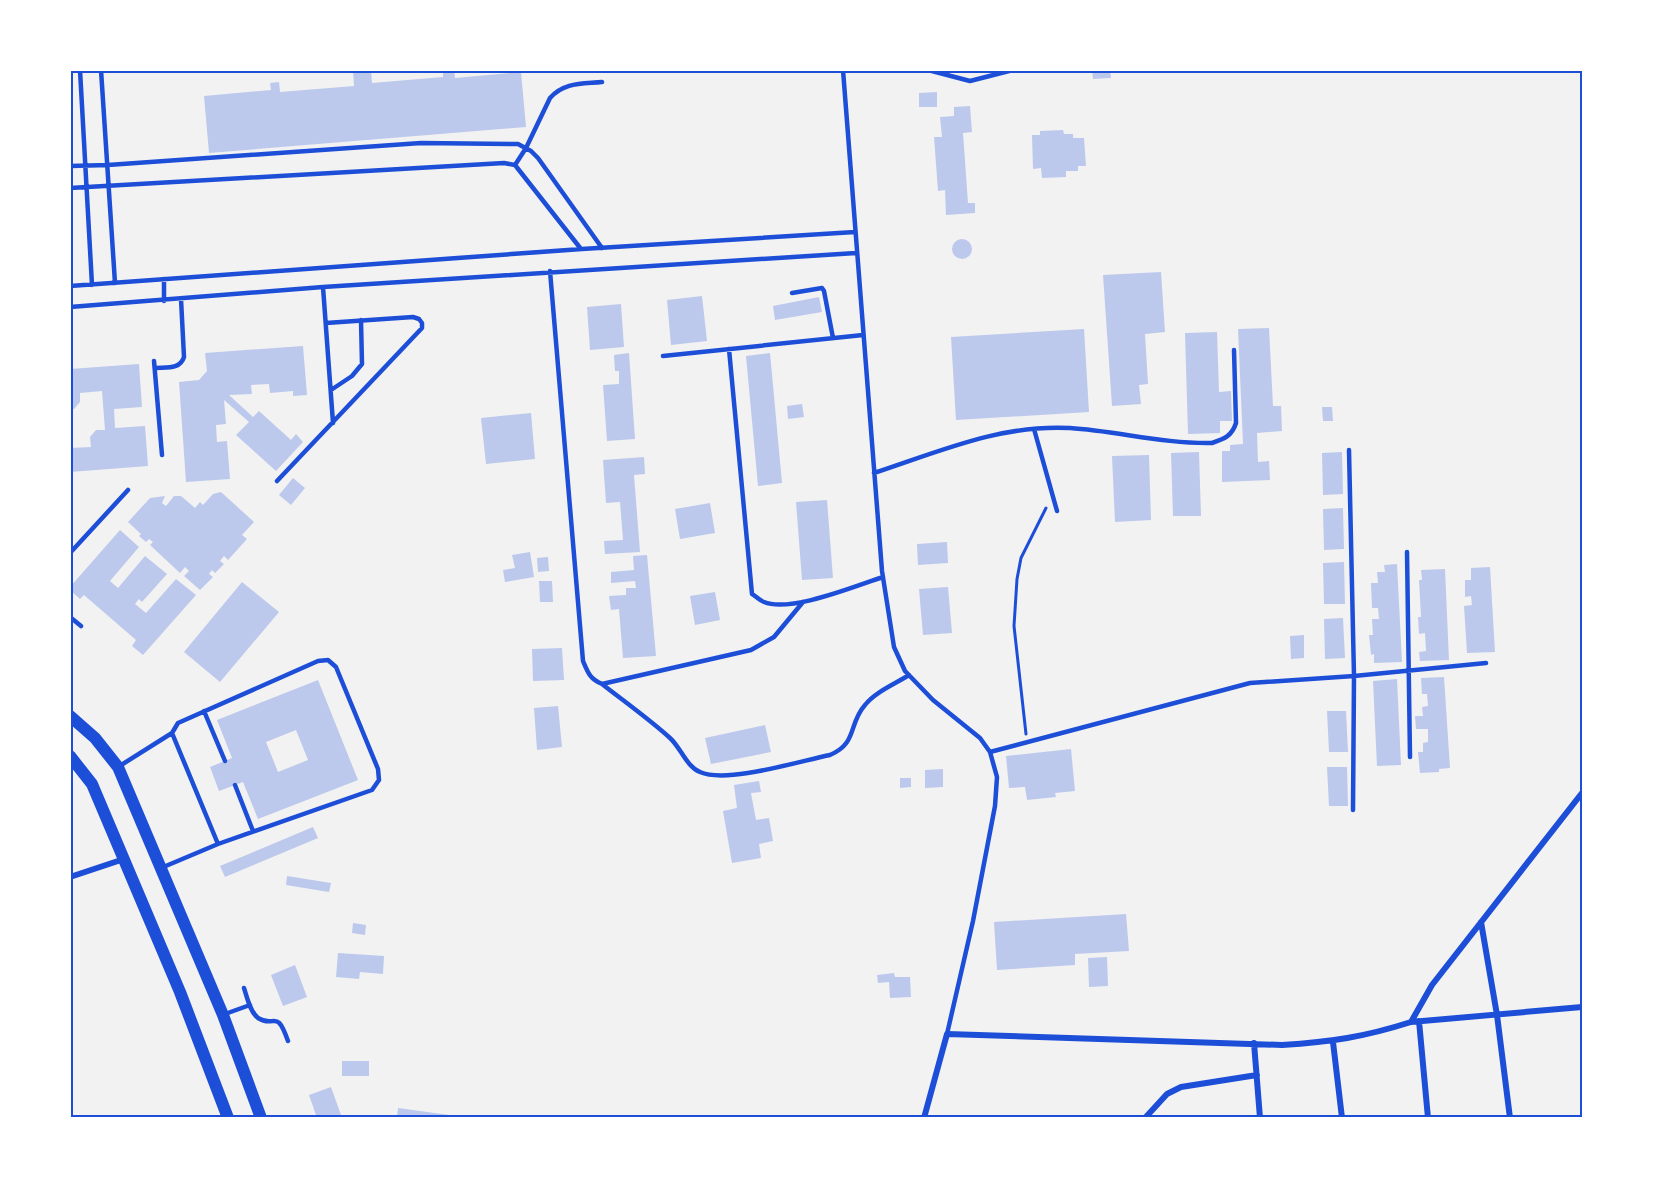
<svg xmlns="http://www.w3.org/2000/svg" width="1653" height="1188" font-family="'Asap Condensed',sans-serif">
<rect width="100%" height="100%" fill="#f2f2f2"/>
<!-- building -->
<path fill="#bdc9ec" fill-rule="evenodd" d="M353,70H371L372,83L443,77V70H454L455,78L521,72L526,127L209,153L204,96L271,90L270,83L279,82L280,92L354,86Z
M1092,70H1110L1111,78L1093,79Z
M937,92V107H919V93Z
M970,106L972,132L963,133L968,203H975V213L946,215L945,190L938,191L934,137H942L940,117L954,116V107Z
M1063,130L1064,134H1073V138H1084L1086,166H1078V171H1066V177L1042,178L1041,168L1033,169L1032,135H1040V131Z
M952 249a10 10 0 1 1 20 0a10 10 0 1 1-20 0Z
M1161,272L1165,332L1145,334L1148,384L1139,385L1141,404L1112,406L1103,275Z
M702,296L707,341L671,345L667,300Z
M819,297L822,312L775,320L773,306Z
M621,304L624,347L590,350L587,307Z
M1269,328L1273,406H1281L1282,431L1257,433L1258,462L1269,461L1270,480L1222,482V451H1230V445L1243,444L1238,329Z
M1084,329L1089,412L956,420L951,337Z
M1217,332L1219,392L1231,391L1232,421H1220V433L1188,434L1185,333Z
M303,346L307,395L293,396V391L270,393L269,384L251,385L252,394L229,395L253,417L259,411L291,440L296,434L303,442L276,471L236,435L249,422L224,400L226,424L216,425L217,442L227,441L230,479L186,482L179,382L199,380L207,371L205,353Z
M629,353L635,439L607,441L603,385L619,384V371H615L614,355Z
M770,353L782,483L758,486L746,356Z
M139,364L142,407L114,409L115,428L145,426L148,466L70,472V448L91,447L90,437L96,430H105L102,391L80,393V402L74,409L70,410V369Z
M802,404L804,417L788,419L787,406Z
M1322,407H1332L1333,421H1323Z
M531,413L535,459L486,464L481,418Z
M1199,452L1201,516H1173L1171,453Z
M1342,452L1343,494L1323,495L1322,453Z
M1149,455L1151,520L1115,522L1112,456Z
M644,457L645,474L634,475L640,552L605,554L604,541L623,540L620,502L606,503L603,460Z
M293,478L305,488L291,505L279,495Z
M221,492L254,522L242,535L247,539L228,560L224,556L220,561L224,564L215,573L212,570L209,574L213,577L200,590L184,576L189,571L185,567L180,573L150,545L153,542L149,539L146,542L139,536L141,534L128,522L150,498L165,496L162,503L166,506L174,496H181L195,508L200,502L203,505L213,494Z
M827,500L833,578L802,580L796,502Z
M710,503L715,533L680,539L675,509Z
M1343,508L1344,549L1324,550L1323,509Z
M120,530L139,547L110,581L118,588L145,556L167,574L142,602L139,599L135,604L146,613L176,579L196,595L143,655L132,646L136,640L84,595L80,599L70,590V587Z
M947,542L948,563L918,565L917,544Z
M530,552L534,577L505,582L503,570L515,568L512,555Z
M647,555L656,656L623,658L619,609L611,610L609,596L626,595V588H636L635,581L611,583V572L634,570L633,556Z
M548,557L549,571L538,572L537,558Z
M1344,562L1345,604H1324L1323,563Z
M1397,564L1402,662L1374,663V654L1371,655L1369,635H1373L1372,619H1379L1378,608H1372L1371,583H1378L1377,572H1385L1384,565Z
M1490,567L1495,652L1467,653L1464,606L1472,605L1471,596L1465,597V580H1471V568Z
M1445,569L1449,660L1420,661L1419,652L1426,651L1425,633L1419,634L1418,617H1421L1419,580H1422L1421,570Z
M539,581H552L553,602H540Z
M242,582L279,612L220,682L184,652Z
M948,587L952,633L923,635L919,589Z
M715,592L720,620L695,625L690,596Z
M1343,618L1345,658L1325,659L1324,619Z
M1304,635V658L1291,659L1290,636Z
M562,648L564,680L533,681L532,649Z
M1444,677L1450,768L1439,769V772L1420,773L1418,752H1423V743L1428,742V729H1416L1415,716H1423L1422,707L1428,706L1427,694H1422L1421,678Z
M1397,679L1401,765L1377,766L1373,681Z
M318,680L358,780L258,819L243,782L219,791L210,767L232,758L217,720ZM296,730L308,760L278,772L266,742Z
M558,706L562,747L537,750L534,708Z
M1327,711H1346L1348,752H1329Z
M765,725L771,752L711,764L705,738Z
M1071,749L1075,791L1055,793L1056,797L1027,800L1025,787L1009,788L1006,756Z
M1327,767H1347L1348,806H1329Z
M943,769V787L925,788V770Z
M900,778H911V787L900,788Z
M759,781L761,792L751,793L756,820L769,818L773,841L759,844L761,858L732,863L723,811L737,808L734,785Z
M313,827L318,838L225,877L220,866Z
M287,876L331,883L329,892L286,885Z
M1126,914L1129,951L1075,954V965L997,970L994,922Z
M353,923L366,925L365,935L352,933Z
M338,953L384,956L383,974L360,972L359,979L336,977Z
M1107,957L1108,986L1089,987L1088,958Z
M295,965L307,997L283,1006L271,975Z
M894,973L895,977H910L911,997L890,998L889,982L878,983L877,975Z
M342,1061H369V1076H342Z
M331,1087L342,1118H317L309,1095Z
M398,1108L457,1116V1118H397Z"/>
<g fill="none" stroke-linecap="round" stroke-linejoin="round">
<!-- path -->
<path stroke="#1d4ed8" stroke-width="3" d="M1026,734L1014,626L1017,579L1021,558L1046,508"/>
<!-- service -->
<path stroke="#1d4ed8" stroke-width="4.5" d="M80,70L92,285
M101,70L115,283
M843,70L882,571L894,647L905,671L933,700L980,738L990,752L997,777L995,806L973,921L947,1034
M928,70L970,81L1013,70
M70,71L76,70
M515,165L526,148L550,98C564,82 582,84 602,82
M70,166L108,165L421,143L518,144L531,151L538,158L602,248
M70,188L504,163L515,165L581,249
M550,271L583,661C588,673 590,679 602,684L751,650L774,637L803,602
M70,286L582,249L855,232
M323,287L333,423
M792,293L822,288L824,291L833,338
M164,301V279
M70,307L323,287L856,253
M729,349L752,594C756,596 759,600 764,602C790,613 855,586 883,577
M663,356L863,335
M154,361L162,455
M155,368C166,367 180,370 184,357L181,299
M331,390L352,376L362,364L361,320
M1034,429L1057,511
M1349,450L1354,676L1353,810
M874,473C938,452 1001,424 1070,428C1117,431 1164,444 1212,443C1224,439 1232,436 1236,423L1234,350
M277,481L422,328V323L419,319L413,317L326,323
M1407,552L1410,757
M70,553L128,490
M70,617L81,626
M602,684C625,702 649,719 670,738C681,748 686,766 700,772C727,784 800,761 830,755C858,743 848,724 865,705C875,692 895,684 909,675
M204,711L225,761
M172,733L178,723L318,661L328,660L336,667L378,769L379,780L372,790L218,844
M990,752L1250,683L1354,676L1486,663
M118,767L172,733L218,844L161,868
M235,785L253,831
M244,988C247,997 250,1012 258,1018C275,1029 276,1007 288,1041
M225,1014L250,1005"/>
<!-- minor -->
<path stroke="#1d4ed8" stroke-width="6" d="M70,877L124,859
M1481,922L1497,1015L1510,1118
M1419,1021L1428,1118
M1411,1022L1582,1007
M1333,1042L1342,1118
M1254,1043L1260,1118
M924,1118L947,1034L1282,1045C1331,1042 1364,1037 1411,1022L1432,985L1582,793
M1145,1118L1167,1094L1181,1087L1257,1075"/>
<!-- secondary -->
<path stroke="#1d4ed8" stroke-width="12" d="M70,716L95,738L118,767L223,1015L261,1118
M70,756L92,784L180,992L228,1118"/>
</g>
<!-- border -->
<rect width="1653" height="1188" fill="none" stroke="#ffffff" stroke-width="144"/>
<rect x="72" y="72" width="1509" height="1044" fill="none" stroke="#1d4ed8" stroke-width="2"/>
</svg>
